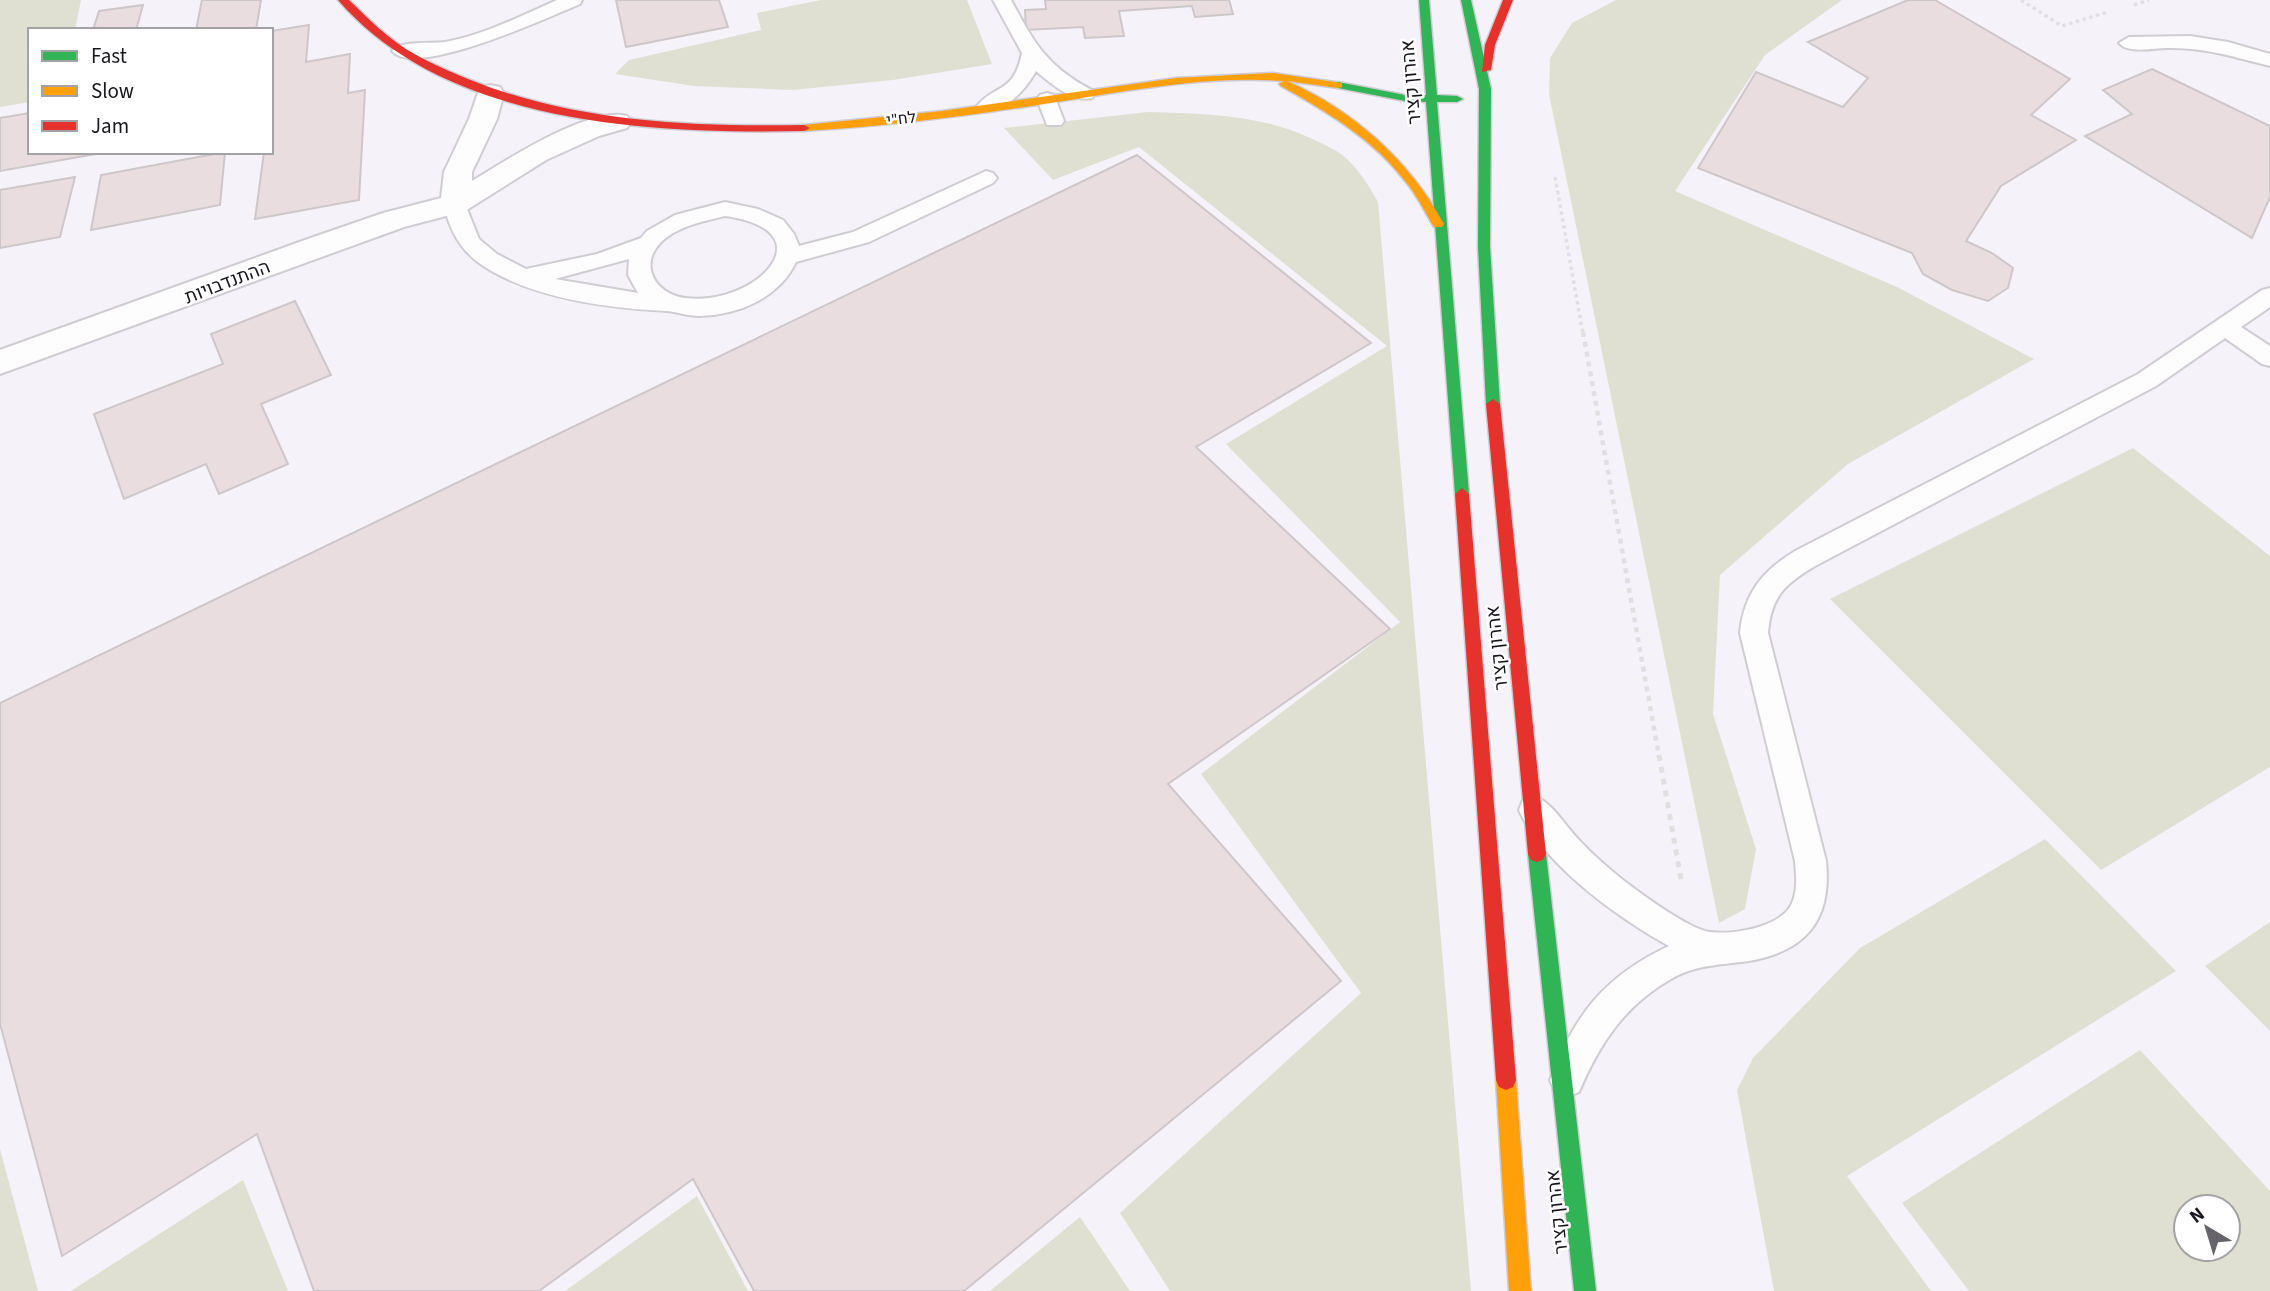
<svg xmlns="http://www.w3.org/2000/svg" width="2270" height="1291" font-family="'Source Sans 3',Heebo,sans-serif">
<rect width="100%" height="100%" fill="#f6f2fa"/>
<!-- green -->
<path fill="#dfe0d1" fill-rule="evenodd" d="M0,0H81L75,30H30V102L0,107Z
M821,0H967L992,64L893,80L793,90L694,86L615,74L629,60L761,30L757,13Z
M1616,0H1842L1765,55L1675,191L1897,287L2034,359L1848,464L1720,575L1713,714L1756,849L1745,909L1719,923L1549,94L1550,58L1572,23Z
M1148,112C1204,114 1257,114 1308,137C1321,143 1336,149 1346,158C1360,171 1369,186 1378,202L1471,1291H1170L1120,1213L1361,993L1201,774L1400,622L1226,444L1387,346L1139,147L1053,180L1004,128Z
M2133,448L2270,556V767L2101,870L1830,599Z
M2045,839L2176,971L1847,1176L1931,1291H1774L1737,1090L1753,1058L1860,948Z
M2270,922V1031L2205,966Z
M2140,1050L2270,1191V1291H1969L1902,1203ZM2228,1207V1249H2186V1207Z
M0,1149L38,1291H0Z
M243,1180L288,1291H71Z
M697,1196L748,1291H565Z
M1080,1217L1130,1291H990Z"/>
<!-- building -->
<path fill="#e9dddf" stroke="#cec7ca" stroke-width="2" d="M202,0H261L256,30H196Z
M616,0H719L728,27L626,47Z
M1045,0H1229L1233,14L1195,17L1192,6L1119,11L1124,36L1085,38L1083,27L1026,30L1025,10L1046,9Z
M1908,0H1935L2070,79L2031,115L2076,140L2001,186L1966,241L1992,253L2013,268L2008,288L1988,301L1952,290L1923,274L1912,253L1698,168L1756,72L1843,107L1868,78L1808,42Z
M143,5L136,30H93L99,11Z
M309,25L306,62L350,54L348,93L365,90L359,200L255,219L264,152H271V31Z
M2152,69L2270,126V197L2252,238L2085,136L2132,114L2103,90Z
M30,113V152H107L0,171V118Z
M225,152L220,205L91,230L101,175Z
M1137,155L1371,343L1196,447L1390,629L1168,784L1341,981L964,1291H754L693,1179L539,1291H314L257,1134L62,1256L0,1024V703Z
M75,177L60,237L0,248V190Z
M295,301L331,375L261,404L288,464L219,494L206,464L124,499L94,414L223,364L211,334Z"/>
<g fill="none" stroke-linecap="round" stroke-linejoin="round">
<defs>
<path id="lane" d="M557,0H582L580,4C551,16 415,79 392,51C401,40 431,44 445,42C484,35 521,16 557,0Z
M993,0H1011C1034,43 1047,67 1092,90L1095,94L1092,98C1073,103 1050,83 1036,71C1026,89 1002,117 979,111L976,107C994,84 1014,94 1022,53Z
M2190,36L2228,42L2270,54V66C2235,57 2203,47 2167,48C2154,48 2128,54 2119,43L2129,37Z
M1047,93L1054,95L1064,121L1061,125H1047L1037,99L1040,95Z
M986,171L993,173L997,178L993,183L869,242L796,262C779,298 738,315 699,316C688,316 677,312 667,311C608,308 533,299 482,265C460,250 449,230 444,204L447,199H463L479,239L497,254L526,269L597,254L641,238L647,231L675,215L725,202L758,209L783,220L794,234L799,246L853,232ZM725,216C830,231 755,307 685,298C656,294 638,266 661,242C678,226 704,221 725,216ZM629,259L628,275L638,293L555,279Z
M2270,288V307L2241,327L2270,346V366L2262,364L2225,338L2156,386L1815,566C1785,584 1771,596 1768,633L1826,861C1832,919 1807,951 1749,961C1721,965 1697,964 1671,979C1625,1005 1599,1044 1579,1092L1567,1097L1555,1092L1550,1080C1574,1015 1605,976 1669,946C1618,918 1543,864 1519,810L1523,800L1534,796C1553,803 1565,826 1579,840C1593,855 1608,868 1623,880C1640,893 1690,930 1710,932C1734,935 1782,927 1792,903C1798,890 1796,874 1795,861L1740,633C1744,593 1763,570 1797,550L2138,374L2262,290Z"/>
<path id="street" d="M490,85L500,87L504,93L497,119L472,172V181C505,161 589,106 627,116L631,122L627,128L599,136L546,160L465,211L404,227L0,374V350L305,240L383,213L441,198L444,172L469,119L480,87Z"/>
<path id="fast" d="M1419,0H1429L1437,95L1457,96L1463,99L1457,102H1437L1469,494L1462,500L1455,494L1426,102L1405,101L1338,88L1332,85L1338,82L1405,95H1426Z
M1461,0H1471L1491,89L1490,247L1500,404L1493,409L1486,404L1478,247L1479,89Z
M1537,846L1543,848L1546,854L1596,1291H1574L1528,854L1531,848Z"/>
<path id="slow" d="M1273,73L1342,83V87L1338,88L1287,81C1354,111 1409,160 1444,224L1442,227H1434C1424,211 1417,195 1405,181C1373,139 1327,112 1281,86L1279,84L1284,81C1208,75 1132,90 1057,102C973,115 889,126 804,131L798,128L804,125L942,111L1176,78Z
M1506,1070L1513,1073L1516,1080L1531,1291H1509L1496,1080L1499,1073Z"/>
<path id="jam" d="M338,0H349C362,12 374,25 388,36C411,55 441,68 468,79C574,122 690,127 804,125L810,128L804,131C651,134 446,125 338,0Z
M1503,0H1513L1495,45L1491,70L1482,72L1485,45Z
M1493,399L1500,404L1546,854L1543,860L1537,862L1531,860L1528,854L1486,404Z
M1462,488L1469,494L1516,1080L1513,1087L1506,1090L1499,1087L1496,1080L1455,494Z"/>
</defs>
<!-- lane casing -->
<use href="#lane" stroke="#d0ccd4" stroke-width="4"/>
<!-- street casing -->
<use href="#street" stroke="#d0ccd4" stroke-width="4"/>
<!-- fast casing -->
<use href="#fast" stroke="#d0ccd4" stroke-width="3"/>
<!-- slow casing -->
<use href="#slow" stroke="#d0ccd4" stroke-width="3"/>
<!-- jam casing -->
<use href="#jam" stroke="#d0ccd4" stroke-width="3"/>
<!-- path-far2 -->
<path stroke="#e1dfe1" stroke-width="3.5" stroke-dasharray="3.5 3.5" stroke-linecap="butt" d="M2021,0L2062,26L2108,12
M2134,5L2149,0
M1555,177L1583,334"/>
<!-- path-far1 -->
<path stroke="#e1dfe1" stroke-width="4.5" stroke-dasharray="5 5" stroke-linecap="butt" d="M1583,332L1659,756"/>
<!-- path -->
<path stroke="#e1dfe1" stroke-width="5" stroke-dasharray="6 6" stroke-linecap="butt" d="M1659,755L1682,885"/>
<!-- lane -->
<use href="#lane" fill="#fefdfe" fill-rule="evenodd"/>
<!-- street -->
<use href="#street" fill="#fefdfe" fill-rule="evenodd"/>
<!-- fast -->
<use href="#fast" fill="#30b455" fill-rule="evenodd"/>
<!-- slow -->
<use href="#slow" fill="#ff9f0a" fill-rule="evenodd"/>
<!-- jam -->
<use href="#jam" fill="#e5322d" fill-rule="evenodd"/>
</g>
<g text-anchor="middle" stroke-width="5" stroke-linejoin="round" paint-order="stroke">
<!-- far-street labels -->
<g font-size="16" fill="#1a161e" stroke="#fff">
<text transform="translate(901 118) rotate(-7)" y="6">לח"י</text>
</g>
<!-- street labels -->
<g font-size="19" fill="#1a161e" stroke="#fff">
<text transform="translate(1410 82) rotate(-95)" y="7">אהרון קציר</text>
<text transform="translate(227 281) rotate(-21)" y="7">ההתנדבויות</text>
<text transform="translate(1496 648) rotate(-96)" y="7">אהרון קציר</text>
<text transform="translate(1556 1212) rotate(-96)" y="7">אהרון קציר</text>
</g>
</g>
<!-- legend -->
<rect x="28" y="28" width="245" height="126" fill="#ffffff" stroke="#a3a2a5" stroke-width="2"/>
<rect x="42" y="51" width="35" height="10" fill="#30b455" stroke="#a3a2a5" stroke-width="2"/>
<text x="91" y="63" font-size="21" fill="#1a161e">Fast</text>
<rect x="42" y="86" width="35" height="10" fill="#ff9f0a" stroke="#a3a2a5" stroke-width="2"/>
<text x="91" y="98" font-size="21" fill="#1a161e">Slow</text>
<rect x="42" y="121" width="35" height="10" fill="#e5322d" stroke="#a3a2a5" stroke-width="2"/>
<text x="91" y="133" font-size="21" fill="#1a161e">Jam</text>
<!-- north arrow -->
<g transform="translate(2207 1228) rotate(322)"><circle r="33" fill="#ffffff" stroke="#a3a2a5" stroke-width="2"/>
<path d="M0-5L12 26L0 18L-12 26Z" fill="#67636b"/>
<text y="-10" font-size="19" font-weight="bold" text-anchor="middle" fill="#1a161e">N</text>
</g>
</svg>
